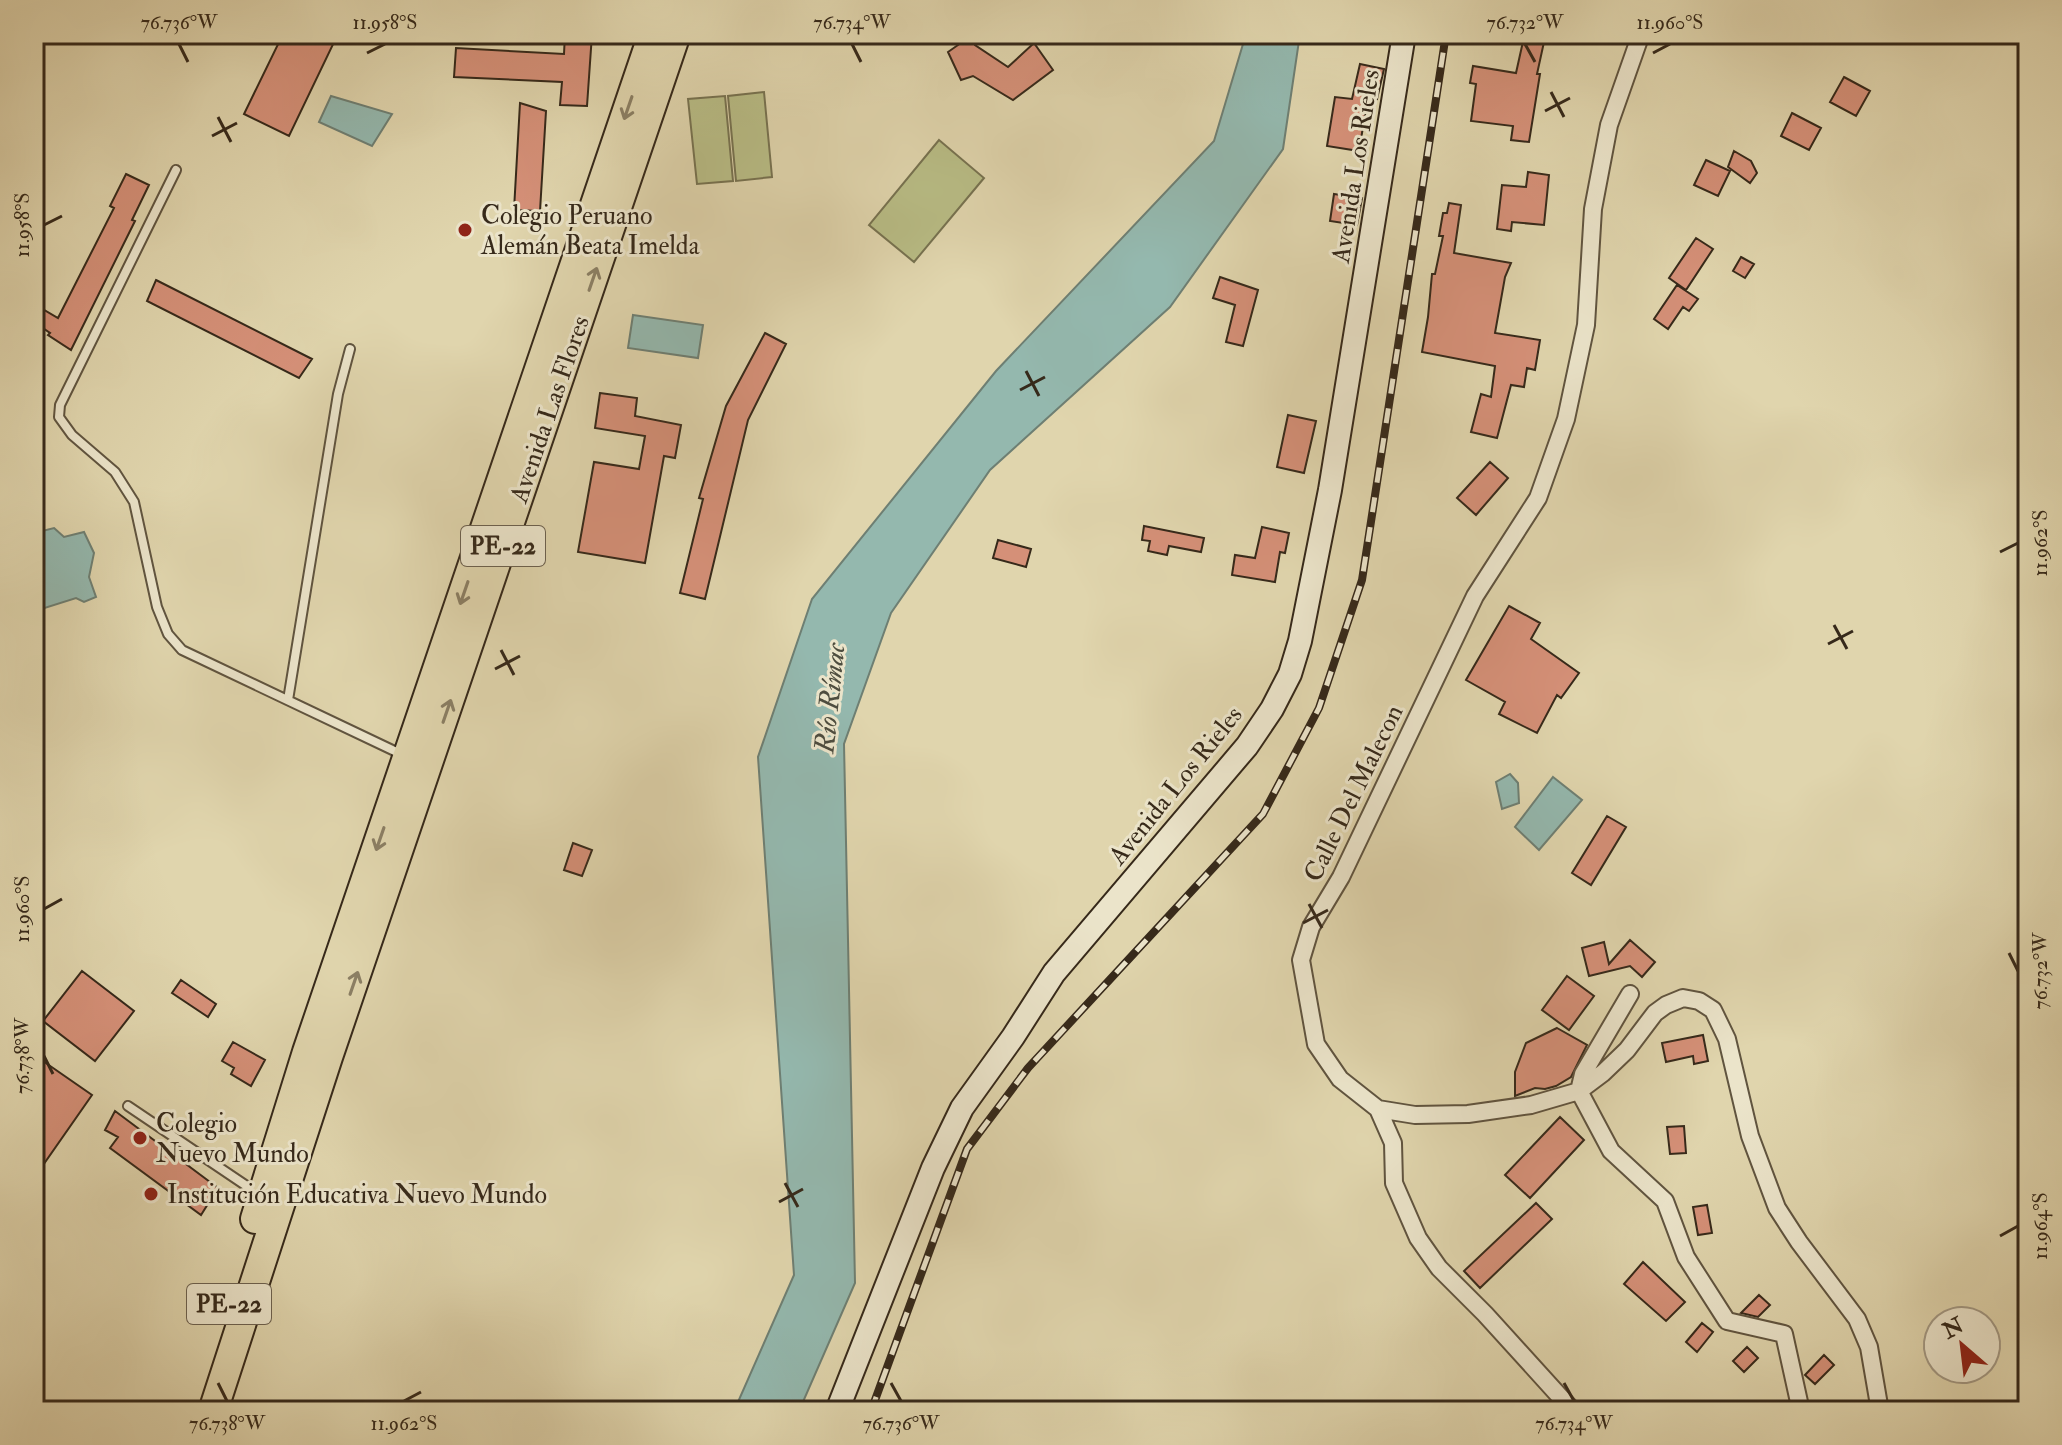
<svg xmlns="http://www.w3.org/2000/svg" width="2062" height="1445" font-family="'IM FELL Double Pica',serif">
<rect width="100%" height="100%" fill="#e0d5ad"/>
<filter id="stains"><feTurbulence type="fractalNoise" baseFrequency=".0025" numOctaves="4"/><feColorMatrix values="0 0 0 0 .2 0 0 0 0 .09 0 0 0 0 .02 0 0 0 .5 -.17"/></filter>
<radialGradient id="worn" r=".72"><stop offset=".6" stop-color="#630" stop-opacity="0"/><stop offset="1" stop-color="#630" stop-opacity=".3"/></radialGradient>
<!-- green -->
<path fill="#b8bc85" stroke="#777250" stroke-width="2" d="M764,92L772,177L736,181L728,96Z
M725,96L733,181L697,184L688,99Z
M939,140L984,178L914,262L869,225Z"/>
<!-- water -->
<path fill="#94b8ae" stroke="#6e7f73" stroke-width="2" d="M1246,34H1300L1283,149L1170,307L990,470L891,613L844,744L855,1283L799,1411H734L794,1275L758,757L812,599L996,371L1214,141Z
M331,96L392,114L372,146L319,122Z
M633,315L703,325L698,358L628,348Z
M54,528L64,537L84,532L94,553L89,577L96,597L84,602L76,598L38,610L34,622V533Z
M1510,774L1518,783L1519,803L1502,809L1496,782Z
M1553,777L1582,800L1539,850L1515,827Z"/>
<!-- building -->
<path fill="#d59078" stroke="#36291a" stroke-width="2" d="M283,34L337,36L289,136L244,114Z
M565,34H592L587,106L560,105L562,82L454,77L456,48L564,54Z
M953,34H971L975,45L1008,67L1034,43L1053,70L1013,100L973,76L961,80L948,52L958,45Z
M1524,37L1544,42L1537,74H1540L1529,142L1511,140L1513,126L1471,121L1476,84L1470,83L1473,66L1516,73Z
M1360,64L1384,69L1377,99L1368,97L1359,151L1327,146L1335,97L1352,99Z
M1844,77L1870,91L1856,116L1830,102Z
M520,103L546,111L540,211L514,210Z
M1792,113L1821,128L1809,150L1781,136Z
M1734,151L1751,161L1757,173L1750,183L1728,167Z
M1706,160L1730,171L1718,196L1694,185Z
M1528,172L1549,175L1544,225L1512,222L1511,231L1497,229L1502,185L1526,187Z
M126,174L149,185L132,220L135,221L71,350L48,335L50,333L34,322V304L58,318L114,208L110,206Z
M1334,194L1362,198L1357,225L1330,221Z
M1449,203L1461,205L1454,253L1511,263L1505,277L1495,333L1540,340L1535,370L1527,368L1524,387L1511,385L1497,438L1471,432L1481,394L1491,397L1495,366L1422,352L1428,317L1432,274H1435L1443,236H1439L1443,213H1447Z
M1696,238L1713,249L1686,290L1669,278Z
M1741,257L1754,264L1745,278L1733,271Z
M1220,277L1258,290L1243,346L1226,342L1235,305L1213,298Z
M156,280L312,359L299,378L147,301Z
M1677,285L1698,299L1689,311L1683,307L1668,329L1654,319Z
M765,333L786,344L748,420L705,599L680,593L703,499L699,498L726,406Z
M600,393L637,398L635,416L681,425L675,458L664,456L645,563L578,552L594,462L639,469L645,436L595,428Z
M1288,415L1316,421L1304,473L1277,467Z
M1490,462L1508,478L1476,515L1457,498Z
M1144,526L1204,538L1201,552L1169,546L1167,555L1148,551L1150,541L1142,540Z
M1262,527L1289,533L1285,553L1280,552L1275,582L1232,575L1235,555L1255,558Z
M998,540L1031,549L1026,567L993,558Z
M1509,606L1540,623L1531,639L1579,673L1561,698L1557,695L1537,733L1499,714L1505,702L1466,680Z
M1607,816L1626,827L1591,885L1572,873Z
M573,843L592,850L582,876L564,870Z
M1630,940L1655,962L1642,977L1630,966L1589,976L1582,948L1604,942L1609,964Z
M82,971L134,1011L95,1061L43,1021Z
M1567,976L1594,996L1569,1030L1542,1010Z
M181,980L216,1004L208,1017L172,993Z
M1557,1028L1587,1045L1571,1077L1556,1086L1545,1089L1535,1088L1515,1096V1072L1526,1043Z
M1703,1035L1708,1061L1694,1064L1693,1056L1666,1062L1662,1043Z
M233,1042L265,1060L251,1086L231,1074L234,1068L222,1061Z
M43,1061L92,1095L34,1178V1074Z
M115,1111L218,1188L201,1215L110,1148L118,1137L105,1130Z
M1560,1117L1584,1140L1530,1198L1505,1175Z
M1684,1126L1686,1153L1670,1154L1667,1127Z
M1536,1203L1552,1219L1480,1288L1464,1271Z
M1707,1205L1712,1233L1698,1235L1693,1207Z
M1643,1262L1685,1302L1666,1321L1624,1284Z
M1759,1295L1770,1305L1758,1317L1741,1313Z
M1702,1323L1713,1332L1697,1352L1686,1342Z
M1747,1347L1758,1358L1744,1372L1733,1361Z
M1824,1355L1834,1365L1815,1384L1805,1375Z"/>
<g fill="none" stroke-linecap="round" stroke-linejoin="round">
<defs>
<path id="lane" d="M176,170L60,405L59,417L72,435L115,472L134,502L157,607L168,634L182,650L403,755
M288,700L338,394L350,349
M128,1106L257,1193"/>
<path id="street" d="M1641,34L1609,125L1593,209L1586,325L1566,419L1538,498L1475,596L1341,877L1311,927L1301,960L1316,1044L1340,1079L1378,1109L1415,1115L1468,1114L1531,1105L1579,1091L1611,1151L1665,1201L1686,1257L1727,1321L1784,1334L1801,1411
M1630,994L1583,1074L1579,1091L1603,1073L1627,1050L1655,1013L1666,1005L1683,998L1699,1001L1713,1010L1727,1039L1750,1136L1777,1208L1799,1242L1857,1319L1869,1347L1880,1411
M1378,1109L1393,1143L1394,1183L1418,1238L1439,1268L1485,1314L1573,1411"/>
<path id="secondary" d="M837,1411L933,1168L962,1108L1013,1037L1054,973L1247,746L1272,709L1290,674L1300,641L1330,490L1404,34"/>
<path id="highway" d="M255,1219L307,1052L653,34
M213,1411L328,1057L676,34"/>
</defs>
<!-- lane casing -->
<use href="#lane" stroke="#60543f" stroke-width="12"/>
<!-- street casing -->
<use href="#street" stroke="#60543f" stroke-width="20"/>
<!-- secondary casing -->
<use href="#secondary" stroke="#36291a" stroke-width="26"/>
<!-- highway casing -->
<use href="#highway" stroke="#36291a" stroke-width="32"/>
<!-- lane -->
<use href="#lane" stroke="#ebe4ca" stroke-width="8"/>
<!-- street -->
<use href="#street" stroke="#ebe4ca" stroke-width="16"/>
<!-- secondary -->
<use href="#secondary" stroke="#ebe4ca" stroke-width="22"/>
<!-- highway -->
<use href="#highway" stroke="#e0d5ad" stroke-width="28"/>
<defs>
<path id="rail" d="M871,1411L967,1149L1028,1068L1263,814L1319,708L1362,580L1446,34"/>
</defs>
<!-- rail casing -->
<use href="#rail" stroke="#36291a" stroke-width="8"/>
<!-- rail -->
<use href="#rail" stroke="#ebe4ca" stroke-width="5" stroke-dasharray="15" stroke-linecap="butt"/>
</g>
<!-- one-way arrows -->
<defs><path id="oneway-shaft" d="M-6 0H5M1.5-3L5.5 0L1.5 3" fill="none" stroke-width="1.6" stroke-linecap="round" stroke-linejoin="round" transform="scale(2)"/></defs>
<g stroke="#8b7f64">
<use href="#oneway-shaft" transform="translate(628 108) rotate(109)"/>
<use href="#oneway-shaft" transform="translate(593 279) rotate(-71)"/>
<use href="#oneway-shaft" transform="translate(464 593) rotate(109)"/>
<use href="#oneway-shaft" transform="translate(447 711) rotate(-71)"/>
<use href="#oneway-shaft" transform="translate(380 839) rotate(109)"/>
<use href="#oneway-shaft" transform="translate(354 983) rotate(-71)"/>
</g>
<!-- ticks -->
<path fill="none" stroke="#36291a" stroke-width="3" d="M179,44L188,62M852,44L861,62M1525,44L1535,62M367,53L385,44M1653,53L1670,44M1551,92L1564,117M1545,111L1570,98M218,117L231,142M212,136L237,123M44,225L62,216M1026,371L1039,396M1020,390L1045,377M2000,552L2018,543M1834,625L1847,649M1828,644L1853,631M501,650L514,675M495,669L520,656M1309,904L1322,928M44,909L62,899M1303,923L1328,910M2009,953L2018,971M44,1056L53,1074M785,1183L798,1207M779,1202L803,1189M2000,1236L2018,1226M218,1383L227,1401M891,1383L901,1401M1564,1383L1574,1401M404,1401L421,1392"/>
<!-- markers -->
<g fill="#8f2418" stroke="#ebe4ca" stroke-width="3">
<circle cx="465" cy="230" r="8"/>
<circle cx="140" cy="1138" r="8"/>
<circle cx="151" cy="1194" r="8"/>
</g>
<g text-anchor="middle" stroke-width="6" stroke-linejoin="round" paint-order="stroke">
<!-- shield labels -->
<g fill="#ebe4ca" stroke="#6c614f" stroke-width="2">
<rect x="461" y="526" width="84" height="40" rx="6"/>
<rect x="187" y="1284" width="84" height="40" rx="6"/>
</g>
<g font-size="24" font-weight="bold" fill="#36291a">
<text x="503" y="554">PE-22</text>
<text x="229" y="1312">PE-22</text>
</g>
<!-- street labels -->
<g font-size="26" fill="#36291a" stroke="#ebe4ca">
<text transform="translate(1355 166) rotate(-81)" y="9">Avenida Los Rieles</text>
<text transform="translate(549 409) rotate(-71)" y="9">Avenida Las Flores</text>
<text transform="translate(1175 785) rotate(-51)" y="9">Avenida Los Rieles</text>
<text transform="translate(1353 793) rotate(-64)" y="9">Calle Del Malecon</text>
</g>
<!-- poi labels -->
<g font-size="26" fill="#36291a" stroke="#ebe4ca" text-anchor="start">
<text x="481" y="224">Colegio Peruano<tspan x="481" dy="30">Alemán Beata Imelda</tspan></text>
<text x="156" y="1132">Colegio<tspan x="156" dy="30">Nuevo Mundo</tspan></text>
<text x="167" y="1203">Institución Educativa Nuevo Mundo</text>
</g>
<!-- water labels -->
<g font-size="28" font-style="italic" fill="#4e4d3f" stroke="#ebe4ca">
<text transform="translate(829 698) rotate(-84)" y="10">Río Rímac</text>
</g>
</g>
<!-- margin -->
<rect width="2062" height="1445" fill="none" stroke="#e0d5ad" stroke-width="88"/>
<!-- north arrow -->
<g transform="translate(1962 1345) rotate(332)"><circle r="38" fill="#ebe4ca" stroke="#a39984" stroke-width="2"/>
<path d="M0-6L14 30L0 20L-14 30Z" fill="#8f2418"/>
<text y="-12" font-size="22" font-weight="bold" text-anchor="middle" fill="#36291a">N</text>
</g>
<rect x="44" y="44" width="1974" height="1357" fill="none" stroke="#36291a" stroke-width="3"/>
<g font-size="20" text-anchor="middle" fill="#36291a">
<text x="179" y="29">76.736°W</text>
<text x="385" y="29">11.958°S</text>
<text x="852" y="29">76.734°W</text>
<text x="1525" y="29">76.732°W</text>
<text x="1670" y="29">11.960°S</text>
<text transform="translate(22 225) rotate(-90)" y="7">11.958°S</text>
<text transform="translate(2040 543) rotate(-90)" y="7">11.962°S</text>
<text transform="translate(22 909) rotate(-90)" y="7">11.960°S</text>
<text transform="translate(2040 971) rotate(-90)" y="7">76.732°W</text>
<text transform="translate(22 1056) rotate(-90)" y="7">76.738°W</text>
<text transform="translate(2040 1226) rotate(-90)" y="7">11.964°S</text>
<text x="227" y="1430">76.738°W</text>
<text x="404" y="1430">11.962°S</text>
<text x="901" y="1430">76.736°W</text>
<text x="1574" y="1430">76.734°W</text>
</g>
<rect width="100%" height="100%" filter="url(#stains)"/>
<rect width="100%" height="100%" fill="url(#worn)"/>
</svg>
